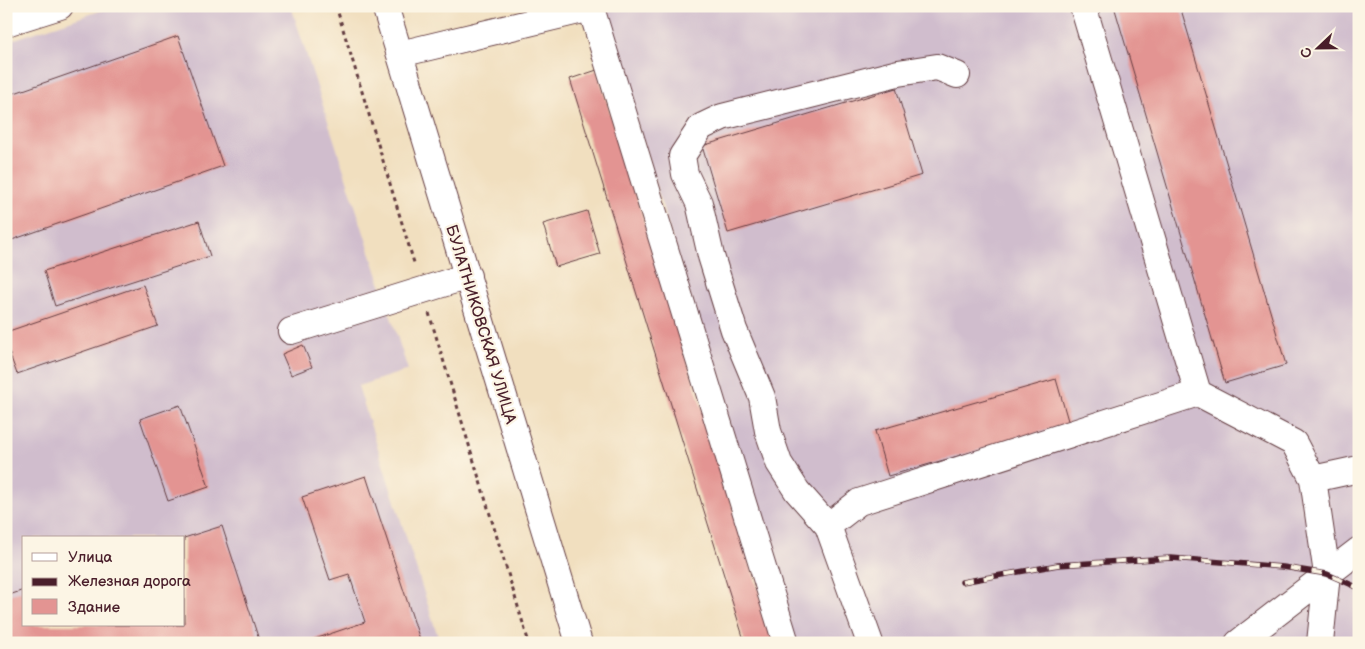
<svg xmlns="http://www.w3.org/2000/svg" width="1365" height="649" font-family="'Balsamiq Sans',sans-serif">
<rect width="100%" height="100%" fill="#fcf5e5"/>
<filter id="ink" filterUnits="userSpaceOnUse"><feTurbulence type="fractalNoise" baseFrequency=".02" numOctaves="2"/><feDisplacementMap in="SourceGraphic" scale="10" xChannelSelector="R" yChannelSelector="G"/><feConvolveMatrix kernelMatrix="1 2 1 2 8 2 1 2 1" color-interpolation-filters="sRGB"/></filter>
<filter id="wash" filterUnits="userSpaceOnUse"><feTurbulence type="fractalNoise" baseFrequency=".0096" numOctaves="4" result="noise"/><feDisplacementMap in="SourceGraphic" scale="20" xChannelSelector="R" yChannelSelector="G"/><feGaussianBlur stdDeviation="1.12" result="paint"/><feColorMatrix in="noise" values="0 0 0 0 0 0 0 0 0 0 0 0 0 0 0 0 0 1.4 0 .05"/><feComposite in="paint" operator="in"/></filter>
<g filter="url(#wash)">
<rect width="100%" height="100%" fill="#f1dfbf"/>
<!-- industrial -->
<path fill="#d0bdcd" fill-rule="evenodd" d="M115,6H291L408,370L358,386L440,643H6V42ZM24,538H184V625H24Z
M601,6H1359V643H796Z"/>
<g id="blocks">
<!-- building -->
<path fill="#e39492" d="M1114,6H1180L1286,365L1225,383Z
M178,36L223,166L6,242V96Z
M597,70L775,643H745L570,79Z
M896,88L922,175L728,233L702,146Z
M587,211L600,254L556,267L543,224Z
M199,221L210,256L55,306L44,271Z
M143,285L158,326L17,374L6,344V332Z
M303,345L312,367L291,375L282,354Z
M1056,379L1069,424L888,476L875,431Z
M180,405L209,487L168,501L140,419Z
M366,476L421,643H303L365,622L349,574L330,580L302,497Z
M222,526L260,643H6V596L24,590V625H184V538Z"/>
</g>
</g>
<g filter="url(#ink)">
<use href="#blocks" fill-opacity="0" stroke="#633c41" stroke-width="1"/>
<g fill="none" stroke-linecap="round" stroke-linejoin="round">
<defs>
<path id="minor" d="M385,6L579,643
M1083,6L1198,393L1294,443L1313,479
M6,23L60,6
M400,54L591,8L786,643
M291,331L468,276
M828,526L859,502L1198,393
M870,643L828,526L797,491L779,463L768,431L762,397L734,330L711,256L699,203L685,174L682,156L701,127L722,117L898,73L937,67L957,75
M1238,643L1359,550
M1320,643L1327,574L1313,479L1359,469"/>
</defs>
<!-- minor casing -->
<use href="#minor" stroke="#633c41" stroke-width="28"/>
<!-- path -->
<path stroke="#633c41" stroke-width="3" stroke-dasharray="4 4" stroke-linecap="butt" d="M336,6L415,266
M429,313L529,643"/>
<!-- minor -->
<use href="#minor" stroke="#fff" stroke-width="26"/>
<defs>
<path id="rail" d="M962,582L1058,565L1171,558L1283,567L1327,574L1359,588"/>
</defs>
<!-- rail casing -->
<use href="#rail" stroke="#4a1f2b" stroke-width="5.5"/>
<!-- rail -->
<use href="#rail" stroke="#fcf5e5" stroke-width="4" stroke-dasharray="11" stroke-linecap="butt"/>
</g>
</g>
<g text-anchor="middle" stroke-width="4.5" stroke-linejoin="round" paint-order="stroke">
<!-- street labels -->
<g font-size="16" fill="#4a1f2b" stroke="#fcf5e5">
<text transform="translate(482 324) rotate(73)" y="6">БУЛАТНИКОВСКАЯ УЛИЦА</text>
</g>
</g>
<!-- margin -->
<rect width="1365" height="649" fill="none" stroke="#fcf5e5" stroke-width="25"/>
<!-- legend -->
<rect x="22" y="536" width="162" height="90" fill="#fcf5e5" stroke="#b59f9b"/>
<rect x="32" y="553" width="25" height="8" fill="#ffffff" stroke="#b59f9b"/>
<text x="68" y="562" font-size="15" fill="#4a1f2b">Улица</text>
<rect x="32" y="578" width="25" height="8" fill="#4a1f2b" stroke="#b59f9b"/>
<text x="68" y="586" font-size="15" fill="#4a1f2b">Железная дорога</text>
<rect x="32" y="599" width="25" height="15" fill="#e39492" stroke="#b59f9b"/>
<text x="68" y="612" font-size="15" fill="#4a1f2b">Здание</text>
<!-- north arrow -->
<g transform="translate(1318 48) rotate(248)" stroke="#fcf5e5" stroke-width="4" paint-order="stroke">
<path d="M0-4L9 19L0 12L-9 19Z" fill="#4a1f2b"/>
<text y="-8" font-size="14" font-weight="bold" text-anchor="middle" fill="#4a1f2b">С</text>
</g>
</svg>
